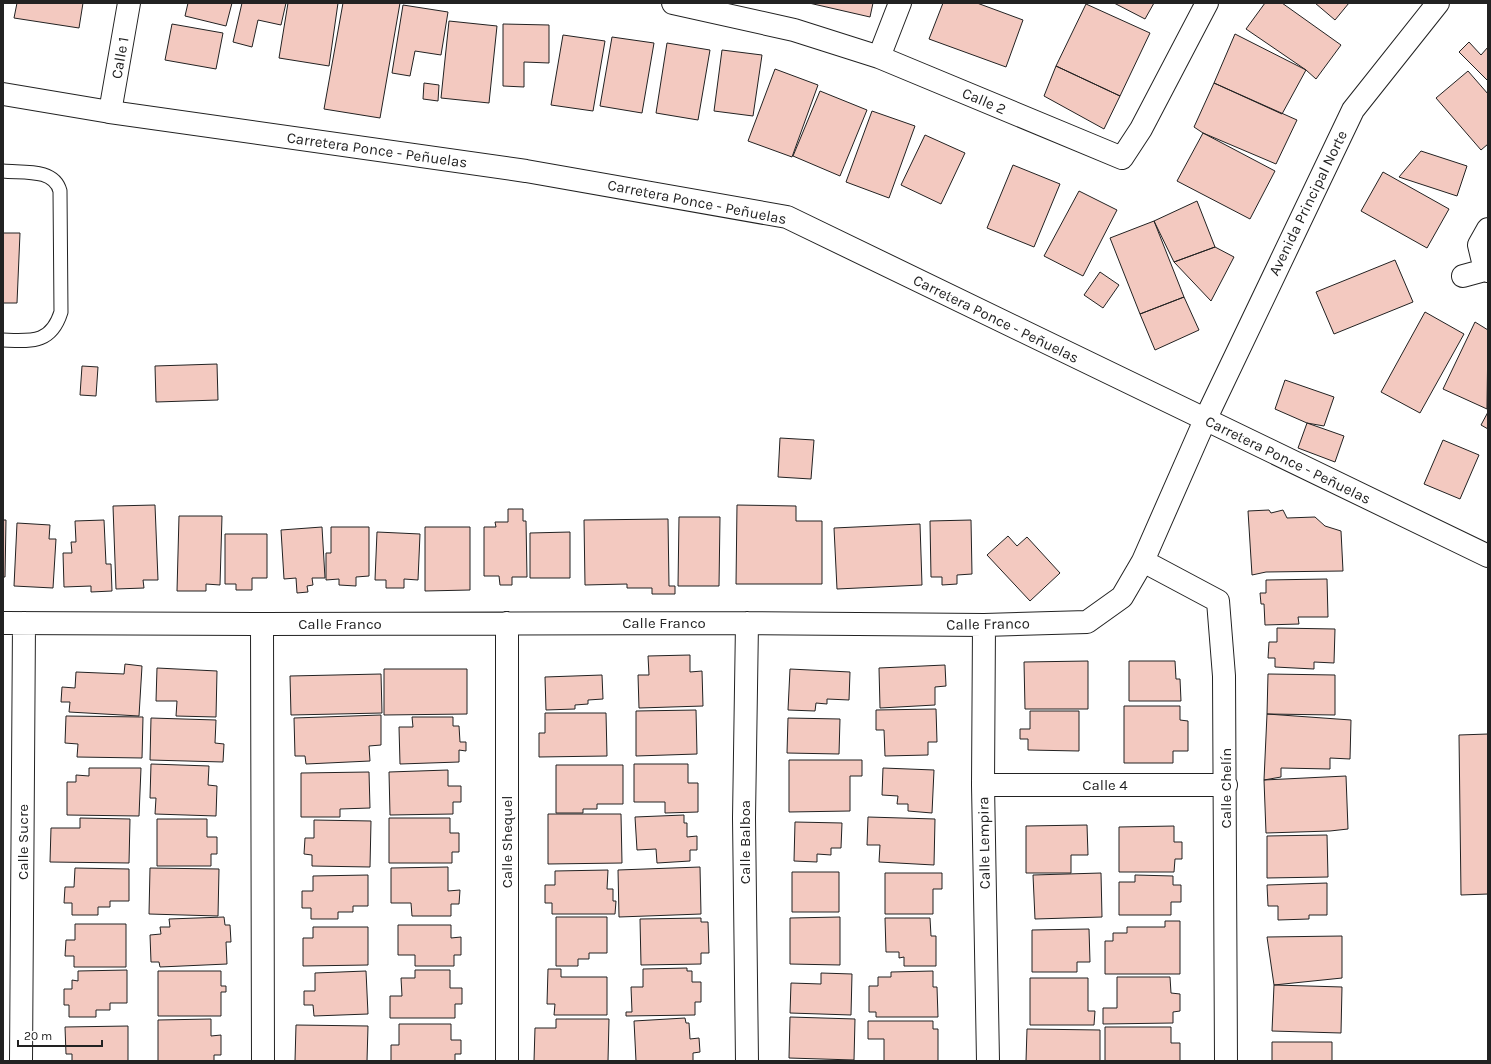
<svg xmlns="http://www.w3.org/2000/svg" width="1491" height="1064" font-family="Karla,sans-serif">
<rect width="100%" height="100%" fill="#fff"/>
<!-- building -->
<path fill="#f3c9c0" stroke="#222" d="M17,3H83L79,28L14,18Z
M188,3H232L226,26L185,16Z
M242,3H286L281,25L258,20L252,47L233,42Z
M288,3H338L329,66L279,58Z
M343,3H400L380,118L324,109Z
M809,3H873L870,17Z
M943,3H977L1023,20L1006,67L929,39Z
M1114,3H1154L1145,19Z
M1265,3H1282L1341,45L1316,79L1306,70L1246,29Z
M1315,3H1349L1335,20Z
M1086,4L1150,33L1120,96L1056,66Z
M403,5L448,12L441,55L415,51L410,76L392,73Z
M449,21L497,26L489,103L441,98Z
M172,24L223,33L216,69L165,60Z
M503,24L549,25V63L524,62V87L503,86Z
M1235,34L1306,70L1282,114L1214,83Z
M563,35L605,41L593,111L551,105Z
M612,37L654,43L642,113L600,106Z
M1469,42L1481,55L1488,47V81L1459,52Z
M667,43L710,50L698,120L656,113Z
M722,50L762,55L753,116L714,111Z
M1056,66L1120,96L1104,129L1044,96Z
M775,69L818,85L792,157L748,141Z
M1468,71L1488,94V144L1481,150L1436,98Z
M424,83L439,85L438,101L423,99Z
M1214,83L1297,120L1276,164L1203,133L1194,127Z
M820,91L867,110L840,176L793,156Z
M872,111L915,126L889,198L846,182Z
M1203,133L1275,171L1250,219L1177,181Z
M925,135L965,153L941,204L901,185Z
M1421,151L1467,166L1457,196L1399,177Z
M1013,165L1060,184L1034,247L987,228Z
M1383,172L1449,209L1427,248L1361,211Z
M1079,191L1117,210L1083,276L1044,256Z
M1197,201L1215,247L1174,262L1154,221Z
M1154,221L1184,297L1140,314L1110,238Z
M3,233H20L17,303H3Z
M1215,247L1234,257L1211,301L1174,262Z
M1395,260L1413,302L1334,334L1316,292Z
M1100,272L1119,285L1103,308L1084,295Z
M1184,297L1199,330L1155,350L1140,314Z
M1425,312L1464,334L1420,413L1381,392Z
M1475,322L1488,330L1487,409L1443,389Z
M217,364L218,400L156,402L155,366Z
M82,366L98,367L96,396L80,395Z
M1285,380L1334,397L1324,426L1307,423L1275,409Z
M1488,412V429L1481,425Z
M1307,423L1344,436L1335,462L1298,448Z
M780,438L814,440L811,479L778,477Z
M1443,440L1479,455L1460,499L1424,484Z
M155,505L158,580H143L144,588L116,589L113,506Z
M737,505L796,506V521H822V584H736Z
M508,509H523V521H526L527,577H512V585H500L499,576H484V527H496L495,522H508Z
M1269,510L1271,513L1283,510L1287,518L1315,517L1325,526L1341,531L1343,571L1266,572L1252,575L1248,511Z
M179,516H222L220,585L206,584V591H177Z
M679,517H720L719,586H678Z
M668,519L669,586H675V594H652V588H627V584L585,585L584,520Z
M3,520H6L5,577H3Z
M104,520L106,564H111L112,591L91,592V586L64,587L63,553H72L71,542H76L75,521Z
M971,520L972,574L957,575V584L942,585V577H931L930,521Z
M17,523L50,525L49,539H56L53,588L14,586Z
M920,524L922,585L837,589L834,528Z
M322,527L325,578H312L313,585L307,586L308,592L297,593L296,578L284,579L281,530Z
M331,527H369V576L356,577V586L339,585V579L326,580V553H331Z
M425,527H470V590L425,591Z
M377,532L420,534L418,580L404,579V588H386V580H375Z
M570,532V578H530V533Z
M225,534H267V578H252V590H236V584H225Z
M1008,536L1017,546L1027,537L1060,573L1030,601L987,555Z
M1327,579L1328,617H1298L1299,624L1265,625L1264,604H1261L1260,593H1266V580Z
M1277,628L1335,629L1334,663L1314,662V669L1275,667V658H1268L1269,642H1277Z
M690,655V672L702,671L703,706L639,708L638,675H649L648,656Z
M1088,661V709H1025L1024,662Z
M1129,661H1175L1176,679H1180L1181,701H1129Z
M125,664L142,666L139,716L69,712L70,702H61L62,687L75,688L76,672L124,674Z
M945,665L946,686L935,687V705L880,708L879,668Z
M157,668L217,671L216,717L176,716L177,701H156Z
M384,669H467V714L384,715Z
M790,669L850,672L849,700L827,699V704L816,703L815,711L788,710Z
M381,674L382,713L291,715L290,676Z
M1268,674L1335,675V715L1267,714Z
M602,675L603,699L588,700V704L575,705V709L546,710L545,677Z
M1124,706H1180V720L1188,721V751H1173V763H1124Z
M936,709L937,742H928V755L885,756L884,730H876V710Z
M696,710L697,754L636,756V711Z
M1030,711H1079V751L1028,750V739H1020V729H1030Z
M545,713H606L607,756L539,757V733H545Z
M1267,714L1351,720L1350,759L1330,758V769L1281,768V777L1264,780Z
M381,715V745L369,746L370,761L306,764L305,756H295L294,718Z
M66,716L143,717L142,758L77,757L78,744L65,743Z
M412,717H453V726H459L460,742H466V751L459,750V762L400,764L399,727H413Z
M151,718L216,720L215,743L224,744L223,762L150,760Z
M788,718L840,719L839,754L787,753Z
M1488,734V894L1461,895L1459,735Z
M789,760H862V776H850V811L789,812Z
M151,764L209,766L208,785L217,786L216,816L155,814L156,798H150Z
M634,764H688V783H698V812L665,813V802H634Z
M556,765H623V804H597V809H583V813H556Z
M89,768H141L139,816L67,815V782H76V775L89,776Z
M883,768L934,770L932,813L908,811V804H897L898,796L882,795Z
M448,770V786H461V802H453V814L390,815L389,772Z
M369,772L370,808L340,809V817H301V773Z
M1346,776L1348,829L1330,831L1266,833L1264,780Z
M548,814H621L622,863L548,864Z
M684,815V823H687V837L697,836V850H690V861L657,863L656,849L637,850L635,817Z
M868,817L935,819L934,865L879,862L880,845H867Z
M80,818L130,819L129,863L50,862L51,828H80Z
M389,818H450V833H459V852H452V863H389Z
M157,819H207V837H217V854H211V866H157Z
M314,820L371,821L370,867L312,866V855L304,854L305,838H314Z
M795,822L842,823L841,848H831V855L817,854V862L794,861Z
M1087,825L1088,855H1071V873H1026V826Z
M1174,826V842H1182V859H1175L1174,872H1119V827Z
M1327,835L1328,877L1267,878V836Z
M448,867V891L460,890L459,904H451V916H412L411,903H391V868Z
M700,867L701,914L619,917L618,870Z
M75,868L129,869V901H110V907H98V915H72V903H64L65,887H74Z
M150,868L219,869L218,916L149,914Z
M608,870L607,889H613V901H616L615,914H552V903H545V885H555V871Z
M792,872H839V912H792Z
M885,873H942V889H933V914H885Z
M1101,873L1102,917L1035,919L1033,875Z
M368,875V906H353V912H338V919H311V908H302V891H313V876Z
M1135,875L1173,876V885H1181V902H1171V915H1119V882H1135Z
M1327,883V915H1309V919L1278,920V906H1268L1267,885Z
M224,917L225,925H230L231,942H226L227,964L160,967L159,962H151L150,935L161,934L160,927H170L169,919Z
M556,917H607V953H589V959H578V966H556Z
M840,917V965L790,964V918Z
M701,918V922H708L709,953H701V964L641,965L640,919Z
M885,918H930L931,936H936V966H904V957L899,958V952H886Z
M1165,921H1180V974H1105V941H1113V933H1127V927H1165Z
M75,924H126V967H74V956H65L66,940H75Z
M398,925H451V938L461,937V955H454V966H415V955H398Z
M313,927H368V965L303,966V938H313Z
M1089,929L1090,962H1077V972H1032V930Z
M1342,936V978L1274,985L1267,937Z
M687,968V971H692V982H701V1002H695V1015L626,1016V1012H632L631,987H643V969Z
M548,969H561V977H607V1015H554L555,1004H547Z
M127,970V1003H110V1010H96V1017H69V1005H64V989H72V980L78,981V971Z
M415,970H450V988H462V1004H455V1018H390V996H402L401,978H415Z
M158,971H221V986H226V992H221V1016H158Z
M366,971L368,1014L314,1016L313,1005H304V991H315V973Z
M933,971V987H937L938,1017H876V1012H869V986H878V977H891V972Z
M821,973L852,974L851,1015L790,1013L791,983L821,984Z
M1117,977H1170L1171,993L1180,994V1011L1173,1012V1023L1103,1024V1008H1117Z
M1030,978H1088V1011H1095L1094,1025H1030Z
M1274,985L1342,987L1341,1033L1272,1031Z
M790,1017L855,1019L854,1060L789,1058Z
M685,1018L686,1023H689L690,1039L699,1038L700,1052L693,1053V1061H628H636L634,1021Z
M211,1019V1036L221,1035V1055H214V1061H158V1020Z
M556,1019H609L608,1061H534L535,1028H556Z
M868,1021H933V1029H938V1061H884V1039H868Z
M399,1024H451V1040H461V1054H455V1061H391V1045H399Z
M296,1025L368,1026L367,1061H295Z
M128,1026V1061H72V1054H66L65,1027Z
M1105,1027H1171V1043H1180V1061H1105Z
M1027,1029L1100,1030V1061H1026Z
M1272,1042H1332V1061H1272Z"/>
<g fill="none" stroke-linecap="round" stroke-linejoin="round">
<defs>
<path id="service" d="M3,171C23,173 54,168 60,191L61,312C51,344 31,341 3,340"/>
<path id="minor" d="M673,3L794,30L879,57L1122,158L1141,129L1207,3
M879,57L900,3
M110,112L129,3
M1488,229L1479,245L1485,270L1488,271
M1463,276L1485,270
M1143,561L1218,601L1224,676L1226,1061
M3,623L262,624L747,623L984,625L1087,622L1122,597L1143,561L1205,420
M262,624L263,1061
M984,625L983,785L988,1061
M983,785H1226
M21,1061L24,623
M507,1061V623
M747,1061L744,818L747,623"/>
<path id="tertiary" d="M1205,420L1353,110L1438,3"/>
<path id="primary" d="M3,94L110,112L526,171L787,217L1488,556"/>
</defs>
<!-- service casing -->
<use href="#service" stroke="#222" stroke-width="15"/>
<!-- minor casing -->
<use href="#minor" stroke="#222" stroke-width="24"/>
<!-- tertiary casing -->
<use href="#tertiary" stroke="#222" stroke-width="24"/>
<!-- primary casing -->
<use href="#primary" stroke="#222" stroke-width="24"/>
<!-- service -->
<use href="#service" stroke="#fff" stroke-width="13"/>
<!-- minor -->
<use href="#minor" stroke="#fff" stroke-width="22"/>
<!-- tertiary -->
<use href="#tertiary" stroke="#fff" stroke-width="22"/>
<!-- primary -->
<use href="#primary" stroke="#fff" stroke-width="22"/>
</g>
<g text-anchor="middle" stroke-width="3" stroke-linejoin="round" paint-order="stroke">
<!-- street labels -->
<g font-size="15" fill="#222" stroke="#fff">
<text transform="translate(120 58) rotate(-80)" y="5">Calle 1</text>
<text transform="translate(984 101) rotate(23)" y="5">Calle 2</text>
<text transform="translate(377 150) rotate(8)" y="5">Carretera Ponce - Peñuelas</text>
<text transform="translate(697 202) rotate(11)" y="5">Carretera Ponce - Peñuelas</text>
<text transform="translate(1308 203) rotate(-64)" y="5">Avenida Principal Norte</text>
<text transform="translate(996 319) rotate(26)" y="5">Carretera Ponce - Peñuelas</text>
<text transform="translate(1288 460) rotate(26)" y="5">Carretera Ponce - Peñuelas</text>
<text x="664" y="628">Calle Franco</text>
<text x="340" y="629">Calle Franco</text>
<text transform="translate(988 624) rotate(-1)" y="5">Calle Franco</text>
<text x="1105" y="790">Calle 4</text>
<text transform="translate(1226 788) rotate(-90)" y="5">Calle Chelín</text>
<text transform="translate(23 842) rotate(-90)" y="5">Calle Sucre</text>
<text transform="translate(507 842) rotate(-90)" y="5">Calle Shequel</text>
<text transform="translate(745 842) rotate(-90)" y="5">Calle Balboa</text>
<text transform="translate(984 843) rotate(-91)" y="5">Calle Lempira</text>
</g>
</g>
<!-- border -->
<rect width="1491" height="1064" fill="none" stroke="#222222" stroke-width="8"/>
<!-- scale -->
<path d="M18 1040v6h84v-6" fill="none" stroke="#222222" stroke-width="2"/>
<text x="24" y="1040" font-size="12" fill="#222222" stroke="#ffffff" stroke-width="3" paint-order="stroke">20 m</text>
</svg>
